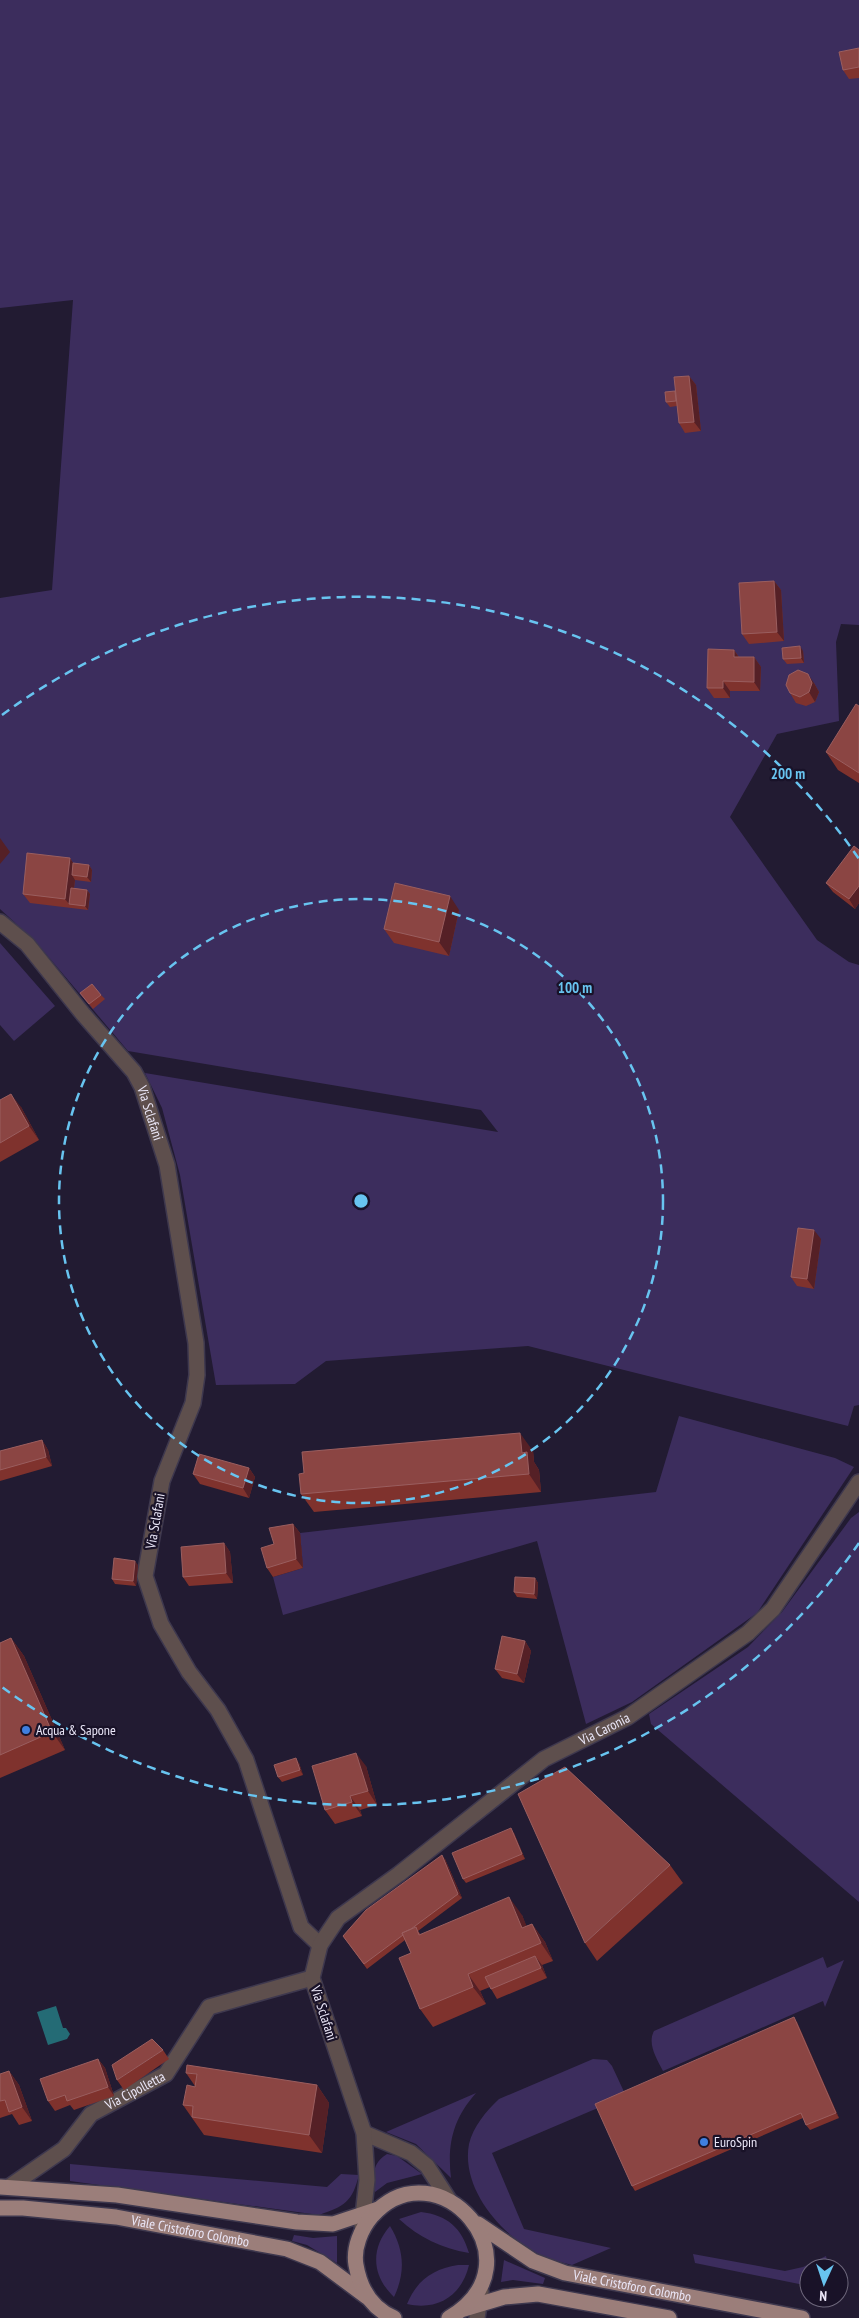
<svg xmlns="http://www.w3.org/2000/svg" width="859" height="2318" font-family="'PT Sans Narrow',sans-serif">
<rect width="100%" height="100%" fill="#221b32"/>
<!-- green -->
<path fill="#3c2d5d" d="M0,0H859V625L841,624L836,642L839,721L777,734L730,817L817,940L849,962L859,965V1405L854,1406L848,1426L528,1346L326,1361L295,1384L216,1385L180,1175L162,1108L145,1073L498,1132L481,1110L128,1051L35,941L0,909V598L52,590L73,300L0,308Z
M0,943L55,1006L14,1041L0,1025Z
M679,1416L835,1458L854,1467L757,1613L632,1702L586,1724L537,1541L283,1615L273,1577L303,1568L300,1533L656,1492Z
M859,1512V1902L651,1724L649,1714L748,1647L782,1612L851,1518Z
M823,1957L827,1968L844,1960L825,2007L823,2001L663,2071C657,2059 647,2044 654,2031Z
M593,2059L607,2060L612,2066L626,2096L492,2153L524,2229L611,2248L572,2265C559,2262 545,2258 533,2251C498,2231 461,2187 469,2144C473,2127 486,2111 499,2099Z
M476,2093C453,2119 447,2144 451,2178L416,2144L386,2132Z
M387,2154L397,2156L422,2174L387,2183L375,2192C373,2175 372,2163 387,2154Z
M70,2164L327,2187L341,2174L359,2175C352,2202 345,2206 319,2215L70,2181Z
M421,2212C447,2215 462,2228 469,2253C441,2248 420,2238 399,2219Z
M390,2226C404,2249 406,2272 394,2297C372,2276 370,2249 390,2226Z
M294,2235L313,2238L337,2236V2263L307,2245L292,2241Z
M693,2254L785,2271L803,2267L826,2256L829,2268H809V2286L695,2263Z
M504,2260L545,2278L543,2284L513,2280L501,2282Z
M458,2265H469C462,2296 437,2311 407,2304C417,2280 433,2269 458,2265Z"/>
<!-- water -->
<path fill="#246b75" d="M56,2006L63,2028H66L70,2034L67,2039L48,2045L37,2012Z"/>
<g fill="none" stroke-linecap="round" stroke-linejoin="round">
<defs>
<g id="minor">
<path id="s1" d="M0,922L27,944L83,1014L134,1072L142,1087L167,1165L196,1343L197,1375L193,1403L162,1481L145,1576L161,1624L189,1672L218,1710L246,1760L301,1927L320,1945"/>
<path d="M364,2133L411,2153L427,2166L449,2200"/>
<path id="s2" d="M9,2187L64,2149L91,2114L166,2074L209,2007L312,1978"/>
<path id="s3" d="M362,2225L367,2180L364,2133L312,1978L320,1945L338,1918L399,1874L544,1759L628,1717L748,1633L773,1609L859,1482"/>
<path d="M477,2318L481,2292"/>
</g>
<g id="major">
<path d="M0,2187L117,2195L297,2222L333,2224L378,2209"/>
<path id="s4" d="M0,2208H23L116,2217L287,2249L320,2262L367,2297"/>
<path id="s5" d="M478,2224L533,2261L565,2273L802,2318"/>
<path d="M464,2309L504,2297L538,2294L669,2318"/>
<path d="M394,2318C371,2308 360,2289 356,2265C353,2248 361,2229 372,2216C437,2143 544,2262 449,2318"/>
</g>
</defs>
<!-- minor casing -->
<use href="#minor" stroke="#3e384e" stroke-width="18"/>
<!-- major casing -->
<use href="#major" stroke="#3e384e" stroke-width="18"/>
<!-- minor -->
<use href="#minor" stroke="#5e4f4d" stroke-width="15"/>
<!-- major -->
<use href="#major" stroke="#9b7e7a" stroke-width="15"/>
</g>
<!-- wall -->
<path fill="#7f322d" d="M859,48V78L849,79L843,70Z
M689,376L696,385L701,431L685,433L679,423L677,406L670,407L666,402L675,391Z
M774,581L781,590L784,641L749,644L742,634Z
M734,650L739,657H754L761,667L760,691H730V698H714L707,688Z
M803,651L804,663L787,664L783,659Z
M814,683L819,692L815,702L806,706L796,703L790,693Z
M859,706V783L838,770L826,752Z
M859,850V903L855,909L833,892L826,883Z
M70,858L73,863L89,865L92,870L91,882L75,880L74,888L87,890L90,894L88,910L30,903L23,894Z
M459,910L449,956L394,943L384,929Z
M80,993L101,995L105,999L93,1009Z
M0,1100L21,1107L39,1140L0,1162Z
M821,1239L814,1289L797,1286L791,1277Z
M42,1440L48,1450L52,1466L0,1481V1451Z
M533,1451L534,1462L539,1470L541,1492L314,1512L301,1494Z
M249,1468L255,1477L249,1498L200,1484L193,1474Z
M293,1524L300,1533L303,1568L273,1577L267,1568L274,1544Z
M224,1543L230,1552L233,1583L189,1586L183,1577Z
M138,1565L136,1586L115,1584L112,1579Z
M535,1578L538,1583L537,1599L517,1597L514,1592Z
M11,1638L24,1656L65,1750L0,1778V1643Z
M525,1641L531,1651L524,1683L502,1678L495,1669Z
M299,1763L303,1775L282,1782L278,1777Z
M366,1766L377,1805L360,1810L362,1816L335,1824L325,1810Z
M514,1833L525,1859L466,1883L463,1879Z
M445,1859L462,1898L418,1931L421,1935L522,1915L526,1926L532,1924L545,1942L553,1961L542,1965L547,1978L497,1999L490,1987L480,1991L486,2004L433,2027L420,2009L411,1953L405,1940L367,1969L343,1936Z
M670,1865L683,1883L597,1961L585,1943Z
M797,2022L839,2118L810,2130L806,2125L803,2118L635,2191L632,2186Z
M163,2050L169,2059L124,2090L117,2080Z
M98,2059L105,2068L114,2096L74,2110L70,2105L55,2111L48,2101Z
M9,2071L19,2085L32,2121L19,2125L12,2114L0,2118V2074Z
M186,2073L317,2085L329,2103L322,2153L204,2135L183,2105L195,2086Z"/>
<!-- shaded-wall -->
<path fill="#552026" d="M689,376L696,385L701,431L694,422Z
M774,581L781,590L784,641L777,632Z
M800,646L803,651L804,663L801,658Z
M734,650L740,659L734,657Z
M754,657L761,667L760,691L754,682Z
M808,674L814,683L819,692L815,702L809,692Z
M723,681L730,691V698L723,688Z
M0,838L10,852L0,864Z
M70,858L76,868L72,875L75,880L72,904H69L65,899Z
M89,865L92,870L91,882L87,877Z
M859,886V903L855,909L849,899Z
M87,890L90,894L88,910L85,906Z
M450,896L459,910L449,956L439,942Z
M11,1094L21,1107L39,1140L29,1126Z
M814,1230L821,1239L814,1289L807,1279Z
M520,1433L533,1451L534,1462L539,1470L541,1492L529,1474L522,1453Z
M42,1440L48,1450L52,1466L46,1457Z
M249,1468L255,1477L249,1498L243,1488Z
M293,1524L300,1533L303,1568L296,1559Z
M224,1543L230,1552L233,1583L226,1573Z
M135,1561L138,1565L136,1586L133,1581Z
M535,1578L538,1583L537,1599L534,1594Z
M11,1638L24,1656L65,1750L52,1732Z
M525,1641L531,1651L524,1683L517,1674Z
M356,1753L366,1766L377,1805L368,1791Z
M296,1758L299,1763L303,1775L300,1770Z
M350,1796L360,1810L362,1816L352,1802Z
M511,1828L514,1833L525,1859L522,1854Z
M442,1855L445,1859L462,1898L458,1894Z
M509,1897L522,1915L535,1946L522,1928Z
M532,1924L545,1942L553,1961L541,1943Z
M535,1956L542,1965L547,1978L541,1968Z
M468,1974L480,1991L486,2004L473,1987Z
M794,2017L797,2022L839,2118L836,2113Z
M98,2059L105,2068L114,2096L108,2087Z
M9,2071L19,2085L32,2121L22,2107Z
M317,2085L329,2103L322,2153L309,2135Z"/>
<!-- building -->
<path fill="#8b4543" stroke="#9a5e5f" d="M859,48V67L843,70L839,52Z
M689,376L694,422L679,423L674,377Z
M675,391L676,401L666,402L665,392Z
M774,581L777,632L742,634L739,583Z
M800,646L801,658L783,659L782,648Z
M708,649L734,650V657H754V682L723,681V688H707Z
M798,670L808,674L812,683L809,692L800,697L790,693L786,685L789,675Z
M856,704L859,706V773L826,752Z
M854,846L859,850V886L849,899L826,883Z
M27,853L70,858L65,899L23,894Z
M73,863L89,865L87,877L72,875Z
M395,883L450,896L439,942L384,929Z
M71,888L87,890L85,906L69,904Z
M92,984L101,995L89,1004L80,993Z
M11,1094L29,1126L0,1143V1100Z
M798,1228L814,1230L807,1279L791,1277Z
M520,1433L522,1453L527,1452L529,1474L301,1494L299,1474L304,1473L302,1452Z
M42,1440L46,1457L0,1470V1451Z
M199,1454L249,1468L243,1488L193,1474Z
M293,1524L296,1559L267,1568L261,1548L274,1544L269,1528Z
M224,1543L226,1573L183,1577L181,1547Z
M114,1558L135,1561L133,1581L112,1579Z
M515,1577L535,1578L534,1594L514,1592Z
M502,1636L525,1641L517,1674L495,1669Z
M11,1638L52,1732L0,1755V1643Z
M356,1753L368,1791L350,1796L352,1802L325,1810L312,1766Z
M296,1758L300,1770L278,1777L274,1765Z
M565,1767L670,1865L585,1943L518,1794Z
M511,1828L522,1854L463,1879L452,1853Z
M442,1855L458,1894L411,1929L402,1933L403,1935L364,1964L343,1936L366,1910Z
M509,1897L522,1928L532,1924L541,1943L468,1974L473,1987L420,2009L399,1958L411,1953L402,1933L416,1927L419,1935Z
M535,1956L541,1968L491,1989L485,1977Z
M794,2017L836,2113L806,2125L801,2113L632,2186L595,2104Z
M152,2039L163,2050L117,2080L112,2065Z
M98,2059L108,2087L67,2101L65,2095L48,2101L40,2079Z
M187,2065L317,2085L309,2135L192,2117L193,2106L183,2105L187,2085L195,2087L197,2074L186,2073Z
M9,2071L22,2107L9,2112L5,2100L0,2101V2074Z"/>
<!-- distance rings -->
<g fill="none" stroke="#68c4f0" stroke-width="2.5" stroke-dasharray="9 6">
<circle cx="361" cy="1201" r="302"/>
<path d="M859 1543A604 604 0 0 1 2 1687M2 715A604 604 0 0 1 859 859"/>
</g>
<!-- markers -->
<g fill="#3f7fe0" stroke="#191228" stroke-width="2">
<circle cx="26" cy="1730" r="5"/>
<circle cx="704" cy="2142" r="5"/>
</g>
<g text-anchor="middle" stroke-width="4.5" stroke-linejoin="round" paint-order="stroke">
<!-- street labels -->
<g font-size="14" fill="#ebe7f8" stroke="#191228">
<text dy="5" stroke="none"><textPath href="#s1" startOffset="246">Via Sclafani</textPath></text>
<text transform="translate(155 1521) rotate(-80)" y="5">Via Sclafani</text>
<text dy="5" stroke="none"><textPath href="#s3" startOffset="650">Via Caronia</textPath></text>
<text transform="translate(324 2013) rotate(72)" y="5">Via Sclafani</text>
<text dy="5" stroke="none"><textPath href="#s2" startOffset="161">Via Cipolletta</textPath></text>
<text dy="5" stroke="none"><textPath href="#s4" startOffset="192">Viale Cristoforo Colombo</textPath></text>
<text dy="5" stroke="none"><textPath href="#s5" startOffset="169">Viale Cristoforo Colombo</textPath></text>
</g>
<!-- poi labels -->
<g font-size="14" fill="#ebe7f8" stroke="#191228" text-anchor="start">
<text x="36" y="1735">Acqua &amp; Sapone</text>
<text x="714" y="2147">EuroSpin</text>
</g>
</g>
<circle cx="361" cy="1201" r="8" fill="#68c4f0" stroke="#191228" stroke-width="2.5"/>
<g font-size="15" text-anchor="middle" font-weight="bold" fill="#68c4f0" stroke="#191228" stroke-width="4.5" stroke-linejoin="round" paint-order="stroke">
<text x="788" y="779">200 m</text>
<text x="575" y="993">100 m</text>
</g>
<!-- north arrow -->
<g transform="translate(824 2283) rotate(183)"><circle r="24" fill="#191228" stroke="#6d677b"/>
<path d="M0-4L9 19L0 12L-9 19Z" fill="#68c4f0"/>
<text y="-8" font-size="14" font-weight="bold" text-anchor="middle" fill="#ebe7f8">N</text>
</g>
</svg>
